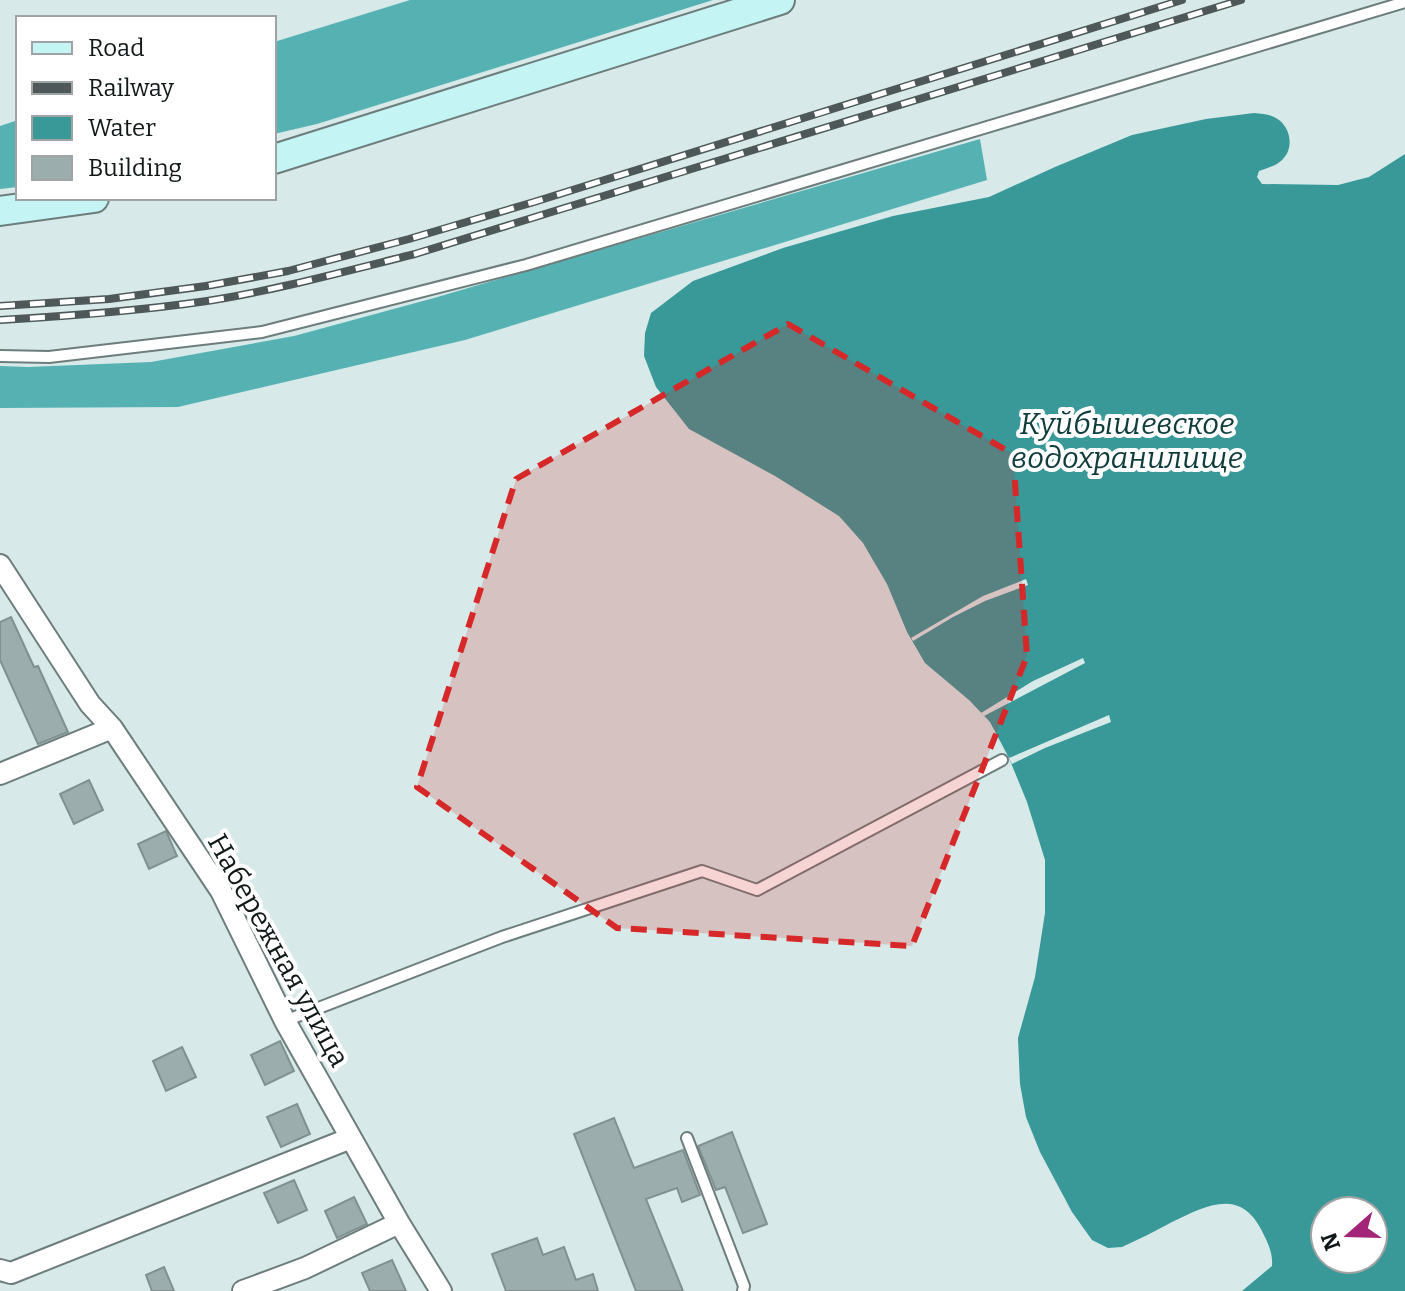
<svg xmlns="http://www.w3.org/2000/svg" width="1405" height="1291" font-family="Bitter,serif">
<rect width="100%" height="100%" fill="#d7e9e9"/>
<!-- forest -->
<path fill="#56b2b2" d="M410,0H713L317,124L274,134V42Z
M18,120V187L0,189V126Z
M980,139L987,180L465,340L178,407L0,408V366L28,367L151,362L294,336L434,298Z"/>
<!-- water -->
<path fill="#399898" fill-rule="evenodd" d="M1254,113C1263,114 1271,114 1279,120C1291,129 1294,149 1282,160C1276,166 1267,168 1259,171L1257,177L1262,184L1338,185L1369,177L1405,154V1291H1242L1272,1266C1273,1253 1268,1243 1262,1231C1240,1187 1206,1206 1172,1222C1156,1231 1139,1239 1122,1247L1108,1248L1092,1240L1072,1212L1040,1152L1026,1117L1020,1084L1018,1038L1035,977L1045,913V860L1027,802L1009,758L990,722L969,700L925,663L907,632L887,584L863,543L839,516L775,476L689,429L656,387L644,356L645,333L651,313L693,281L783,248L893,216L989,197L1055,167L1132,135L1206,119ZM1325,1211H1373V1259H1325Z"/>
<!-- pier -->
<path fill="#d7e9e9" d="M1026,579L1028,585L985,601L953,617L913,641L911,638L983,596Z
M1083,658L1085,663L984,716L981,713L1033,681Z
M1109,715L1111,722L1045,748L1012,764L1009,758Z"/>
<!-- building -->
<path fill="#9badad" stroke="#819191" stroke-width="2" d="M11,617L34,667L38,666L68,732L38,744L0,660V622Z
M89,780L103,810L74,824L60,794Z
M166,831L177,856L149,869L138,844Z
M280,1041L294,1071L265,1085L251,1055Z
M182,1047L196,1077L166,1091L153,1061Z
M297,1104L310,1134L281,1147L267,1117Z
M614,1118L634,1168L683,1150L700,1195L682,1202L677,1188L646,1199L683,1291H636L574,1134Z
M732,1132L767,1224L743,1233L725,1187L716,1190L698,1146Z
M294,1180L307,1210L278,1223L264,1193Z
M354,1197L367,1224L337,1238L325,1211Z
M537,1238L543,1255L564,1247L576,1280L593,1274L598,1291H506L492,1254Z
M392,1260L406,1291H370L362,1273Z
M164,1267L174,1291H152L146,1275Z"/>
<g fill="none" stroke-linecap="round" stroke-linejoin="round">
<defs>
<path id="service" d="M0,356L49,357L262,332L526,265L1405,2
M285,1021L502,937L702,871L757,890L1002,760
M687,1138L744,1286L743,1291"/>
<path id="minor" d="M0,565L90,704L112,728L221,891L285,1021L399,1223L441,1291
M0,774L112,728
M0,1270L11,1273L351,1138
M243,1291L305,1268L399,1223"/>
<path id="secondary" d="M274,159L780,0
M0,211L94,198"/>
</defs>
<!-- service casing -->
<use href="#service" stroke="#6c7d7c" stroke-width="14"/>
<!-- minor casing -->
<use href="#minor" stroke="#6c7d7c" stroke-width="24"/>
<!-- secondary casing -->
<use href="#secondary" stroke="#6c7d7c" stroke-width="32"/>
<!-- service -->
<use href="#service" stroke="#fff" stroke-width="10"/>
<!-- minor -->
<use href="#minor" stroke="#fff" stroke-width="20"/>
<!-- secondary -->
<use href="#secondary" stroke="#c4f4f4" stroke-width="28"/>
<defs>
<path id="rail" d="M0,306L109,299L206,286L288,271L409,239L534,202L1182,0
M0,320C69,316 138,311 207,301C277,290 346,271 415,254L1241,0"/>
</defs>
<!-- rail casing -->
<use href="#rail" stroke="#4e5858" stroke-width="8"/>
<!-- rail -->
<use href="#rail" stroke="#fff" stroke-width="5" stroke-dasharray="15" stroke-linecap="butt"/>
</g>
<!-- marked area -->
<path fill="#d62828" fill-opacity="0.2" stroke="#d62828" stroke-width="6" stroke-dasharray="16 10" stroke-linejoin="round" d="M788,324L1013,454L1027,656L912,946L617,928L417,787L516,479Z"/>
<g text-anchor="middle" stroke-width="8" stroke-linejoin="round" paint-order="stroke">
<!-- street labels -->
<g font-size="28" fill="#111818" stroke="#fff">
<text transform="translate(279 950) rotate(61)" y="10">Набережная улица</text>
</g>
<!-- water labels -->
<g font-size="30" font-style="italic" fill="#103c3c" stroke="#fff">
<text x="1127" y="434">Куйбышевское<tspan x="1127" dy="34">водохранилище</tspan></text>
</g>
</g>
<!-- legend -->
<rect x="16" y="16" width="260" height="184" fill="#ffffff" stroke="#a0a3a3" stroke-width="2"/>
<rect x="32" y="42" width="40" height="12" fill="#c4f4f4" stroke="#a0a3a3" stroke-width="2"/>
<text x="88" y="56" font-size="24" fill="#111818">Road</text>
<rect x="32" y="82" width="40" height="12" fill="#4e5858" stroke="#a0a3a3" stroke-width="2"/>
<text x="88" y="96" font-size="24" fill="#111818">Railway</text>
<rect x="32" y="116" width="40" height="24" fill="#399898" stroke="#a0a3a3" stroke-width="2"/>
<text x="88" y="136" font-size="24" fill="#111818">Water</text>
<rect x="32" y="156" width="40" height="24" fill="#9badad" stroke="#a0a3a3" stroke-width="2"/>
<text x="88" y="176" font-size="24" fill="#111818">Building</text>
<!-- north arrow -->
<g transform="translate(1349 1235) rotate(250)"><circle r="38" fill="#ffffff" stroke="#a0a3a3" stroke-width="2"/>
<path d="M0-6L14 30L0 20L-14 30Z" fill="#a22578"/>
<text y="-12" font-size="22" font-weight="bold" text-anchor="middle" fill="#111818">N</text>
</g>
</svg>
